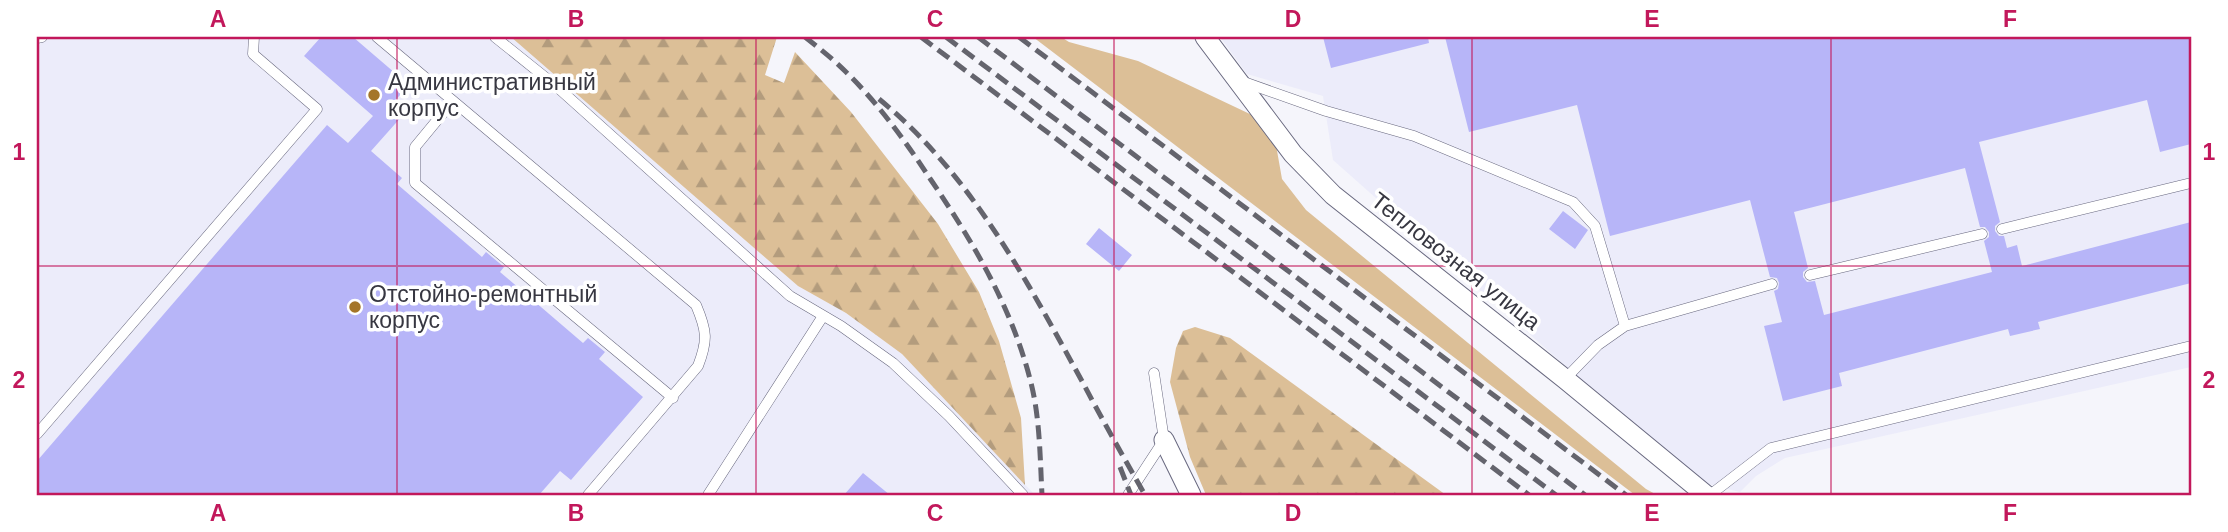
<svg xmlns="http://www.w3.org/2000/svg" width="2228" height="532" font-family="Arial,sans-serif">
<defs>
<pattern id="forest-firs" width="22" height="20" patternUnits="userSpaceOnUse" patternTransform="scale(1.75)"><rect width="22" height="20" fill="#dcbf97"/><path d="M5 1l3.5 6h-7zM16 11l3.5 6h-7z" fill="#b39c7d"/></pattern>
</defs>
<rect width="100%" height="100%" fill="#f5f5fb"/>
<!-- built -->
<path fill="#ececfa" d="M37,37H511L798,286L846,313L902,354L1035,495H37Z
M1220,37H2191V367L1785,458L1756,476L1740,492L1695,481L1333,160L1323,96L1247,74Z"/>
<!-- green -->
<path fill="#dcbf97" d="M1033,37H1061L1069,42L1138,61L1252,115L1276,145L1282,179L1306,210L1646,489L1657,495H1635Z"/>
<!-- forest -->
<path fill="url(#forest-firs)" d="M511,37H777L765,75L784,83L795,52L851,112L938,224L979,292L999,341L1021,418L1025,485L902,354L846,313L798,286Z
M1195,327L1230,338L1446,495H1206L1190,457L1170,382L1176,348L1183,331Z"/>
<!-- building -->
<path fill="#b7b5f8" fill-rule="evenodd" d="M321,37H353L409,85L391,105L403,115L371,151L402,178L397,184L482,257L486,252L504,267L500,272L583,343L588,338L605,352L599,359L643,397L571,480L560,471L539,495H37V461L327,125L348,143L373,116L304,56Z
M1323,37H1428L1429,43L1331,68Z
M1445,37H2191V144L2160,152L2147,100L1979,142L2000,222L1995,226V231L1999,236H2004L2007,248L2017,245L2022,266L2191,222V283L2038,322L2040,329L2010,336L2008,329L1839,373L1842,386L1783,401L1764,326L1782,322L1774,291L1778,289L1779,283L1777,278L1770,277L1750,200L1610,236L1577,105L1469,132ZM1965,168L1980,227H1985L1989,232V237L1984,241L1992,272L1824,315L1815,281L1807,282L1803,277V272L1808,268L1794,212Z
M1563,211L1588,230L1575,249L1549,229Z
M1099,228L1132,255L1119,271L1086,244Z
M863,473L890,495H844Z"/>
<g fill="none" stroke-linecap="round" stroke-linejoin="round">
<defs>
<path id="lane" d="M377,37L696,305C707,331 708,340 698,366L588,495
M495,37L556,86L790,296L841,326L893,363L949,416L1023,495
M37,38L42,37
M1241,81L1326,111L1414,136L1573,202L1595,226L1625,326
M453,101L415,147V183L673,398
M2002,229L2191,183
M1810,275L1982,234
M1565,379L1598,345L1625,326L1772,284
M37,434L317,109L253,54L254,37
M708,495L823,316
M1128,495L1164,440L1154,373
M1710,495L1771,448L2191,346"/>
<path id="street" d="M1205,37L1293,154L1333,195L1565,379L1706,495
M1164,440L1191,495"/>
</defs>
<!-- lane casing -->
<use href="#lane" stroke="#68687f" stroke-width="11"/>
<!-- street casing -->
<use href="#street" stroke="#68687f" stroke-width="21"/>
<!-- lane -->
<use href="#lane" stroke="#fff" stroke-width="10"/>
<!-- street -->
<use href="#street" stroke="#fff" stroke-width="19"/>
<!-- rail -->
<path stroke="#64646d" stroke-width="5" stroke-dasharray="14 7" stroke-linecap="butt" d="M805,37C819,48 833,59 845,71C878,103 906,142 931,180C973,242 1011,306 1030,379C1040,416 1040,457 1042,495
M921,37L1529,495
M946,37L1556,495
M978,37L1585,495
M1019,37L1626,495
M879,99C971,174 1027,281 1083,383C1103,421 1124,458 1145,495
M1120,467L1131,495"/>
</g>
<!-- grid -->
<path fill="none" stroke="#c2185b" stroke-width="2" stroke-opacity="0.55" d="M397,37V495M756,37V495M1114,37V495M1472,37V495M1831,37V495M37,266H2191"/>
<!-- markers -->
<g fill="#a47529" stroke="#fff" stroke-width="2.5">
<circle cx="374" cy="95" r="7"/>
<circle cx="355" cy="307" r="7"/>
</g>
<g text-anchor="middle" stroke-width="7" stroke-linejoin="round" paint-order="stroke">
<!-- poi labels -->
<g font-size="23" fill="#373741" stroke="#fff" text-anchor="start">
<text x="388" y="90">Административный<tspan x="388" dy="26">корпус</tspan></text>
<text x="369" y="302">Отстойно-ремонтный<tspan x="369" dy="26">корпус</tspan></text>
</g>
<!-- street labels -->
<g font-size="23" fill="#373741" stroke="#fff">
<text transform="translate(1456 261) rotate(38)" y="8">Тепловозная улица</text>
</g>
</g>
<!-- border -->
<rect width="2228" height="532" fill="none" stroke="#ffffff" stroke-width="77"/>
<rect x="38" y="38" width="2152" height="456" fill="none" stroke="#c2185b" stroke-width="2.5"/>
<g font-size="23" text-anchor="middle" font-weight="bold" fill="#c2185b">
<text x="218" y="27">A</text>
<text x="576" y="27">B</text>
<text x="935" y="27">C</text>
<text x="1293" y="27">D</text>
<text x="1652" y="27">E</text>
<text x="2010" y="27">F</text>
<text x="19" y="160">1</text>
<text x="2209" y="160">1</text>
<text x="19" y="388">2</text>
<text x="2209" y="388">2</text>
<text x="218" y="521">A</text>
<text x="576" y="521">B</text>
<text x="935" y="521">C</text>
<text x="1293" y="521">D</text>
<text x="1652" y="521">E</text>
<text x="2010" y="521">F</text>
</g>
</svg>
